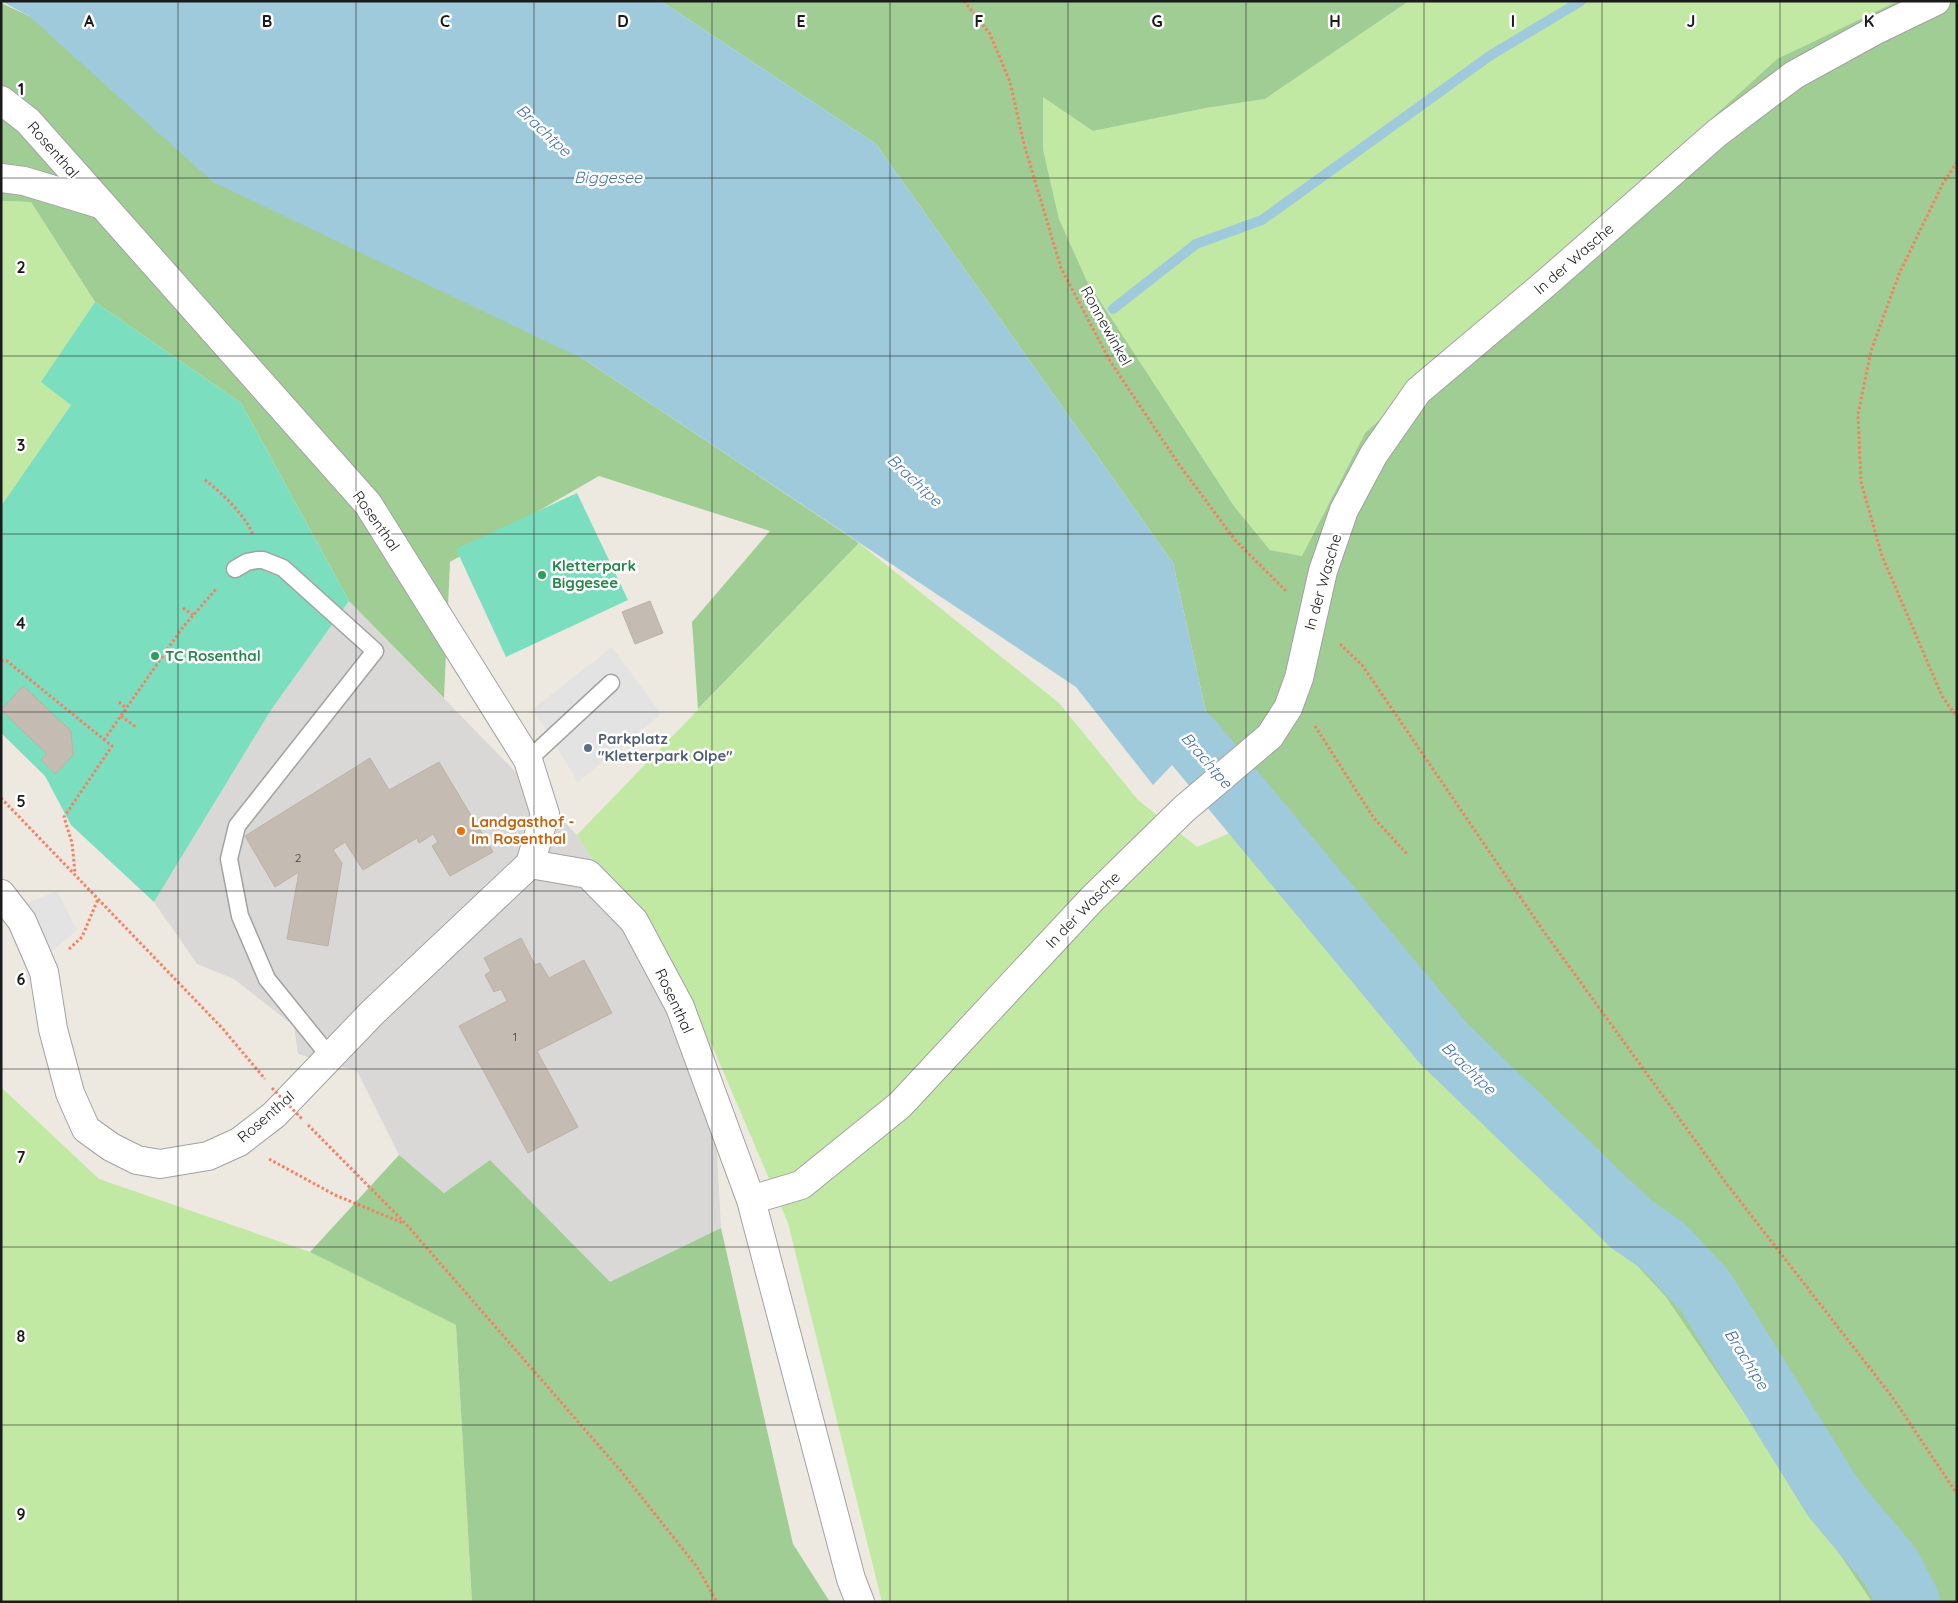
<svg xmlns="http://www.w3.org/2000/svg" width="1958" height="1603" font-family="Quicksand,sans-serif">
<rect width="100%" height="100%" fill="#ede9e0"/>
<!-- residential -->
<path fill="#d9d8d7" d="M349,601L577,835L711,1043L721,1228L610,1283L490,1160L444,1193L399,1155L357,1071L298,1054L294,1026L234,979L197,964L154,902L271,710Z"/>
<!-- grass -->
<path fill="#c1e9a3" d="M1409,1H1898L1777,59L1365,433L1302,556L1270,550L1234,506L1087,281L1059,219L1043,149V96L1093,131L1206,108L1265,99Z
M1,201L31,202L95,302L42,382L71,405L1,506Z
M859,543L1059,703L1138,800L1197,847L1235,831L1666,1297L1872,1602H882L788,1223L711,1043L577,835Z
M1,1087L99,1179L310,1252L456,1325L472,1602H1Z"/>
<!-- forest -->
<path fill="#a0cd93" d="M661,1H1409L1265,99L1206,108L1093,131L1043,97V149L1059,219L1087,281L1234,506L1270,550L1302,556L1365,433L1777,59L1898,1H1957V1602H1872L1666,1297L1235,831L1209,726L1173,563L876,144Z
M1,3L29,16L585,360L859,543L698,709L692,622L770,531L599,476L450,562L444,698L349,601L241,403L95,302L31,202L1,201Z
M399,1155L444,1193L490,1160L610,1282L721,1228L793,1544L830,1602H472L456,1325L310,1252Z"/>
<!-- pitch -->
<path fill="#7bdebf" d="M95,302L241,403L349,601L271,710L154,902L71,825L45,776L1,733V506L71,405L41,382Z
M577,493L628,600L506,657L456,549Z"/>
<!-- parking -->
<path fill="#e3e3e3" d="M612,647L661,714L578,782L533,709Z
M57,891L77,930L50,953L27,903Z"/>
<!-- water -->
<path fill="#9ecadc" d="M1,1H661L876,144L1173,563L1209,726L1153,785L1076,687L585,360L213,182L29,16Z"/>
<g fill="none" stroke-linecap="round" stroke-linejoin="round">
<!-- stream -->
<path stroke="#9ecadc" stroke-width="10" d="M1113,309L1196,244L1262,220L1491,55L1581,1"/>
<!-- river -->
<path stroke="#9ecadc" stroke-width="62" d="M1131,684L1194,743L1444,1044L1631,1224L1663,1246L1705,1291L1834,1499L1891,1567L1909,1602"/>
</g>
<!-- building -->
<path fill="#c4bcb3" stroke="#beb0a2" d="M650,601L663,633L635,644L622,612Z
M23,686L71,731L73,755L55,774L41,760L47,754L1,710Z
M370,758L389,790L439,762L493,852L450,876L432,846L438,842L433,834L419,843L417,838L363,870L345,842L333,850L342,863L328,946L287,939L299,872L275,887L245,836Z
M521,938L535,965L540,963L549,978L584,960L612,1013L537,1051L578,1127L528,1153L459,1026L507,1001L501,989L494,992L485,975L491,971L484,958Z"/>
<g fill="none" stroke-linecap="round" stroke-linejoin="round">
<defs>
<path id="service" d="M235,569L247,562L257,560H263L283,568L375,651L237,826L229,859L240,916L267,979L330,1057
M528,760L611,683"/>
<path id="minor" d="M1,100L28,121L368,504L528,760L545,814L530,864
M1,178L24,181L100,204
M1,894L22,921L44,972L53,1029L70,1093L86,1129L111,1147L137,1160L160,1164L208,1156L239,1142L274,1115L372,1013L530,864L588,874L634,921L680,1007L751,1200L851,1579L860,1602
M751,1200L801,1185L900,1105L1092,899L1184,809L1270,736L1288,708L1299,678L1323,571L1344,510L1374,454L1418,391L1546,283L1717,133L1794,75L1874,31L1936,1"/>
</defs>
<!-- service casing -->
<use href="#service" stroke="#a2a2a2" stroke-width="19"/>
<!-- minor casing -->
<use href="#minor" stroke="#a2a2a2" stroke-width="30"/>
<!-- path -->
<path stroke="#fc7c62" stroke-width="3" stroke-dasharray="2.5 2.5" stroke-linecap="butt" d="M964,1L990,34L1010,82L1024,144L1061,268L1110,361L1178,463L1235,540L1286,591
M1957,162L1942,185L1899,274L1871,351L1858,414L1861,482L1882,556L1942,696L1957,717
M205,480C222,493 246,516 253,535
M183,608L193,615
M1340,644L1362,665L1542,929L1726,1183L1893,1398L1957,1494
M1,661H7L112,746L64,817L72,843L75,873
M119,702L126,708
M121,716L136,727
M1315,726L1373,817L1407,854
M104,740L183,627L217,588
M1,798L223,1029L265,1079
M69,949L82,937L98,899
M308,1125L406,1224L620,1470L697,1567L717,1602
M269,1159L335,1195L403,1223"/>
<!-- service -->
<use href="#service" stroke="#fff" stroke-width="16"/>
<!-- minor -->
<use href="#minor" stroke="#fff" stroke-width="28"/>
<!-- path-bridge -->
<path stroke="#fc7c62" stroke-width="3" stroke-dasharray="2.5 2.5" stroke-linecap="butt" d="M272,1088L303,1120"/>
</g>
<!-- grid -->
<path fill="none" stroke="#1b1b1b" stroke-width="1" stroke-opacity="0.55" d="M178,1V1602M356,1V1602M534,1V1602M712,1V1602M890,1V1602M1068,1V1602M1246,1V1602M1424,1V1602M1602,1V1602M1780,1V1602M1,178H1957M1,356H1957M1,534H1957M1,712H1957M1,891H1957M1,1069H1957M1,1247H1957M1,1425H1957"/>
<!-- markers -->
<g fill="#2e9e5b" stroke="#fff" stroke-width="2">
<circle cx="542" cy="575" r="5"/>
<circle cx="155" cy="656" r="5"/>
</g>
<circle fill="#5c6f8a" stroke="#fff" stroke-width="2" cx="588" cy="748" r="5"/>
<circle fill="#e8710a" stroke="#fff" stroke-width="2" cx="461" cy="831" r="5"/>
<g text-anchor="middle" stroke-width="5" stroke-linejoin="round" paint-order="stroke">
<!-- number labels -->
<g font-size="12" fill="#454341">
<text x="298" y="862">2</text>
<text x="515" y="1041">1</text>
</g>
<!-- street labels -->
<g font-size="15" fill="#1b1b1b" stroke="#fff">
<text transform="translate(53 150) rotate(49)" y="5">Rosenthal</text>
<text transform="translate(1574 259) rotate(-41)" y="5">In der Wasche</text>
<text transform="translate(1106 326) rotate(61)" y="5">Ronnewinkel</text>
<text transform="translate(376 521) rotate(55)" y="5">Rosenthal</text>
<text transform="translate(1323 582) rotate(-74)" y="5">In der Wasche</text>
<text transform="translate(1083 910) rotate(-46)" y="5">In der Wasche</text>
<text transform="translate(674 1001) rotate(65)" y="5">Rosenthal</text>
<text transform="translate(266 1117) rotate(-41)" y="5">Rosenthal</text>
</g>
<!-- leisure labels -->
<g font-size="15" font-weight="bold" fill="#27864d" stroke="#fff" text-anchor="start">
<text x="552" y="571">Kletterpark<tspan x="552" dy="17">Biggesee</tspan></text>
<text x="165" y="661">TC Rosenthal</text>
</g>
<!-- service labels -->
<g font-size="15" font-weight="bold" fill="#4e5e75" stroke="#fff" text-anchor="start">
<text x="598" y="744">Parkplatz<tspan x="598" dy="17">"Kletterpark Olpe"</tspan></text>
</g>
<!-- food labels -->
<g font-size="15" font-weight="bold" fill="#c56008" stroke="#fff" text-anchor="start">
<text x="471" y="827">Landgasthof -<tspan x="471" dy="17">Im Rosenthal</tspan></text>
</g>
<!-- water labels -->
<g font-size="16" font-style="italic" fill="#4772aa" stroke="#fff">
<text transform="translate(544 130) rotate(43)" y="6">Brachtpe</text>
<text x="608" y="183">Biggesee</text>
<text transform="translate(915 480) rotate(43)" y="6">Brachtpe</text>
<text transform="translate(1207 760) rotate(49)" y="6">Brachtpe</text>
<text transform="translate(1469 1068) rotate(44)" y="6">Brachtpe</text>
<text transform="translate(1747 1359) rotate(58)" y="6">Brachtpe</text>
</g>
</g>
<g font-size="16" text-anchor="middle" font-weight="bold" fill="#1b1b1b" stroke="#fff" stroke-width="5" stroke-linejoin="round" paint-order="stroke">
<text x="89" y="27">A</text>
<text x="267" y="27">B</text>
<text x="445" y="27">C</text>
<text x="623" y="27">D</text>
<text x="801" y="27">E</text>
<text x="979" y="27">F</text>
<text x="1157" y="27">G</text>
<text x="1335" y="27">H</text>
<text x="1513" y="27">I</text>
<text x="1691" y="27">J</text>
<text x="1869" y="27">K</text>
<text x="21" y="95">1</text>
<text x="21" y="273">2</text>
<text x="21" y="451">3</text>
<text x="21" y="629">4</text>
<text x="21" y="807">5</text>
<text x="21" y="985">6</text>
<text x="21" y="1163">7</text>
<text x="21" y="1342">8</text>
<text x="21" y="1520">9</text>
</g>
<!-- border -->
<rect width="1958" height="1603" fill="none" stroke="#1b1b1b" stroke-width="5"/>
</svg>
